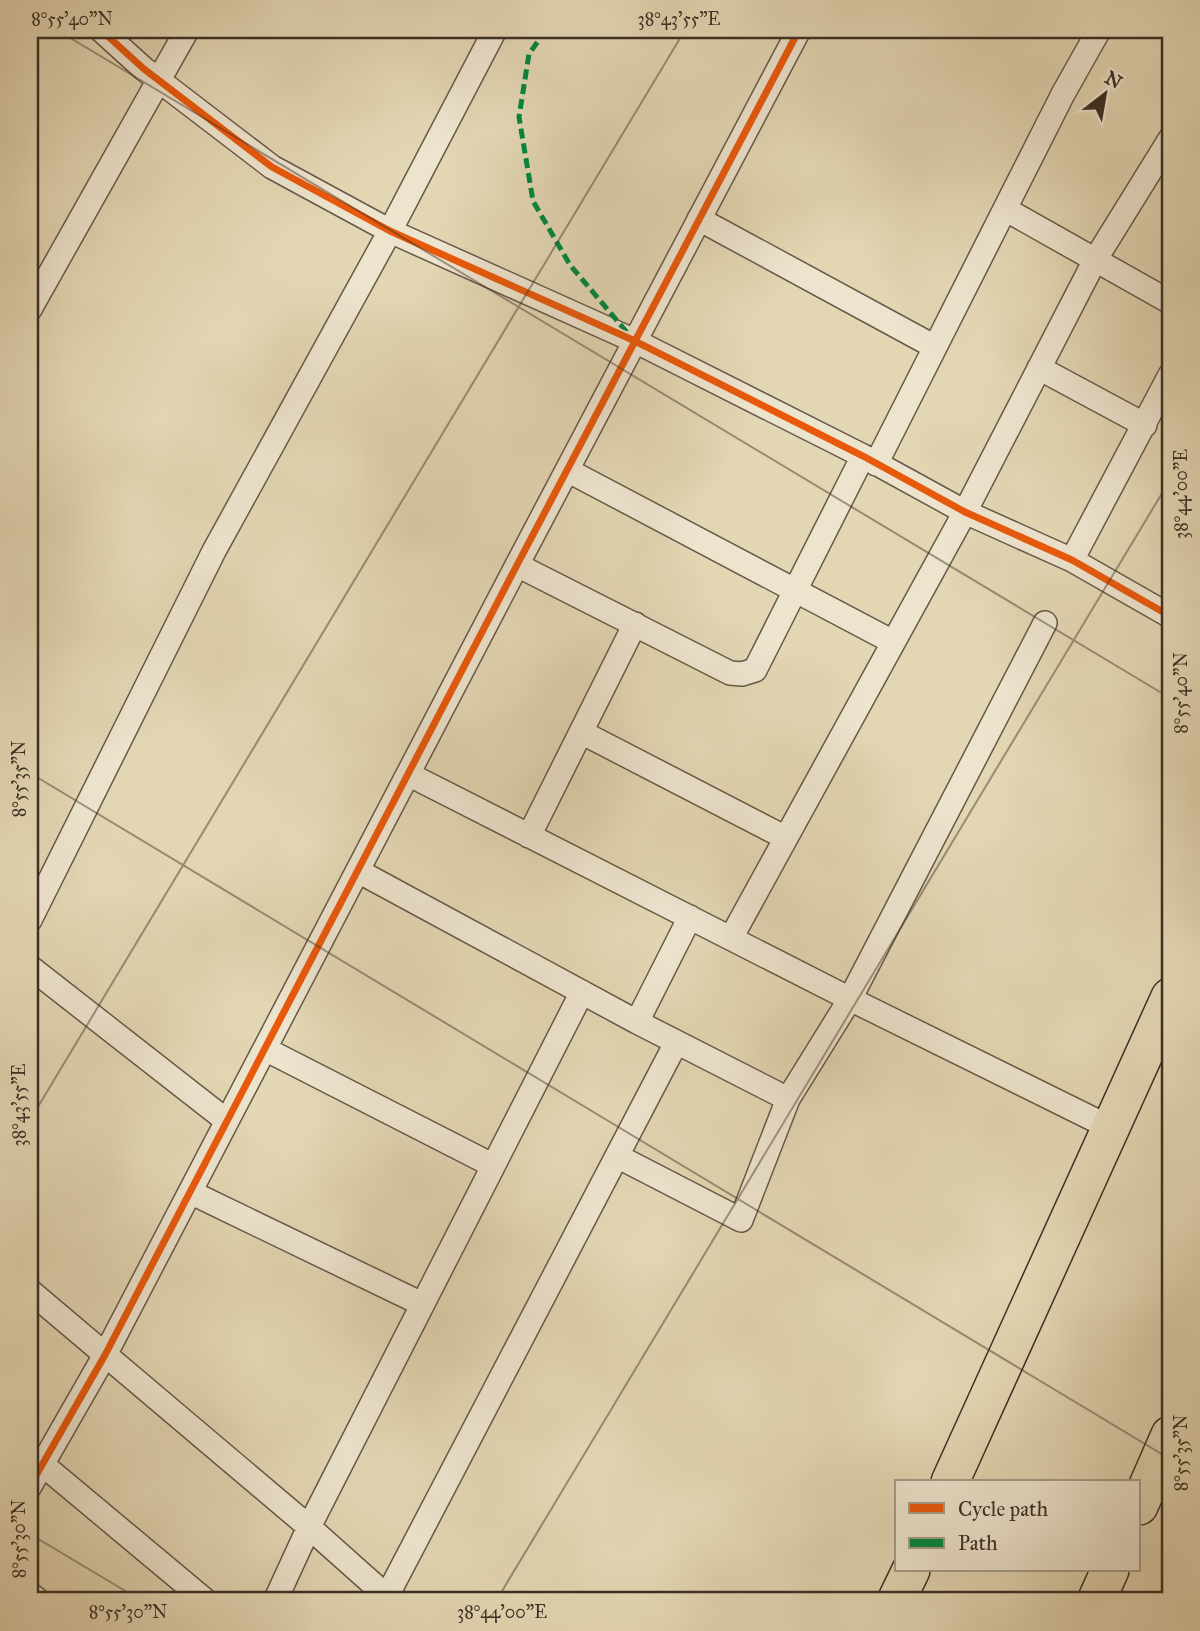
<svg xmlns="http://www.w3.org/2000/svg" width="1200" height="1631" font-family="'IM FELL Great Primer',serif">
<rect width="100%" height="100%" fill="#e3d6b3"/>
<filter id="stains"><feTurbulence type="fractalNoise" baseFrequency=".00286" numOctaves="4"/><feColorMatrix values="0 0 0 0 .2 0 0 0 0 .09 0 0 0 0 .02 0 0 0 .5 -.17"/></filter>
<radialGradient id="worn" r=".72"><stop offset=".6" stop-color="#630" stop-opacity="0"/><stop offset="1" stop-color="#630" stop-opacity=".3"/></radialGradient>
<g fill="none" stroke-linecap="round" stroke-linejoin="round">
<defs>
<path id="minor" d="M101,30L144,69L272,167L390,231L635,341L863,456L965,512L1072,560L1170,616
M1005,209L1170,302
M699,219L935,347
M30,309L187,30
M1039,368L1145,425
M876,464L1063,94L1099,30
M567,470L893,642
M1072,560L1170,375
M517,565L730,673L742,674L755,670L863,456
M581,732L786,838
M408,774L850,999L1111,1128
M529,836L635,624
M358,871L637,1022L788,1099
M30,920L214,551L390,231L495,30
M731,938L965,512L1095,260L1170,139
M30,967L227,1121
M637,1022L690,917
M265,1049L492,1165
M617,1156L741,1220L788,1099L850,999L1045,623
M190,1192L422,1304
M30,1291L309,1527L392,1601
M30,1454L206,1601
M30,1486L105,1355L517,565L799,30
M30,1594L39,1601
M387,1596L676,1043
M275,1601L309,1527L582,992"/>
<path id="trunk" d="M950,1482L1170,997
M1139,1506L1170,1435
M896,1601L911,1570
M1096,1601L1110,1570"/>
</defs>
<!-- minor casing -->
<use href="#minor" stroke="#655949" stroke-width="26"/>
<!-- trunk casing -->
<use href="#trunk" stroke="#3b2f26" stroke-width="40"/>
<!-- minor -->
<use href="#minor" stroke="#ede4ce" stroke-width="23"/>
<!-- trunk -->
<use href="#trunk" stroke="#e3d6b3" stroke-width="37"/>
<!-- quiet -->
<path stroke="#00873e" stroke-width="5" stroke-dasharray="10 5" stroke-linecap="butt" d="M546,30L529,54L519,117L533,201L570,265L630,336"/>
<defs>
<path id="cycleway" d="M101,30L144,69L272,167L390,231L635,341L863,456L965,512L1072,560L1170,616
M30,1486L105,1355L517,565L799,30"/>
</defs>
<!-- cycleway casing -->
<use href="#cycleway" stroke="#ede4ce" stroke-width="11"/>
<!-- cycleway -->
<use href="#cycleway" stroke="#e8590c" stroke-width="7"/>
</g>
<!-- ticks -->
<path fill="none" stroke="#3b2f26" stroke-width="2" stroke-opacity="0.45" d="M57,30L1170,698M30,773L1170,1459M30,1120L685,30M30,1534L142,1601M496,1601L1170,480"/>
<!-- margin -->
<rect width="1200" height="1631" fill="none" stroke="#e3d6b3" stroke-width="77"/>
<!-- legend -->
<rect x="895" y="1480" width="245" height="91" fill="#ede4ce" stroke="#a69c8b" stroke-width="2"/>
<rect x="909" y="1503" width="35" height="10" fill="#e8590c" stroke="#a69c8b" stroke-width="2"/>
<text x="958" y="1516" font-size="21" fill="#3b2f26">Cycle path</text>
<rect x="909" y="1538" width="35" height="10" fill="#00873e" stroke="#a69c8b" stroke-width="2"/>
<text x="958" y="1550" font-size="21" fill="#3b2f26">Path</text>
<!-- north arrow -->
<g transform="translate(1105 94) rotate(31)" stroke="#ede4ce" stroke-width="5" paint-order="stroke">
<path d="M0-5L12 26L0 18L-12 26Z" fill="#3b2f26"/>
<text y="-10" font-size="19" font-weight="bold" text-anchor="middle" fill="#3b2f26">N</text>
</g>
<rect x="38" y="38" width="1124" height="1554" fill="none" stroke="#3b2f26" stroke-width="2.5"/>
<g font-size="18" text-anchor="middle" fill="#3b2f26">
<text x="72" y="25">8°55'40"N</text>
<text x="679" y="25">38°43'55"E</text>
<text transform="translate(1181 494) rotate(-90)" y="6">38°44'00"E</text>
<text transform="translate(1181 693) rotate(-90)" y="6">8°55'40"N</text>
<text transform="translate(19 779) rotate(-90)" y="6">8°55'35"N</text>
<text transform="translate(19 1105) rotate(-90)" y="6">38°43'55"E</text>
<text transform="translate(1181 1453) rotate(-90)" y="6">8°55'35"N</text>
<text transform="translate(19 1539) rotate(-90)" y="6">8°55'30"N</text>
<text x="128" y="1618">8°55'30"N</text>
<text x="502" y="1618">38°44'00"E</text>
</g>
<rect width="100%" height="100%" filter="url(#stains)"/>
<rect width="100%" height="100%" fill="url(#worn)"/>
</svg>
